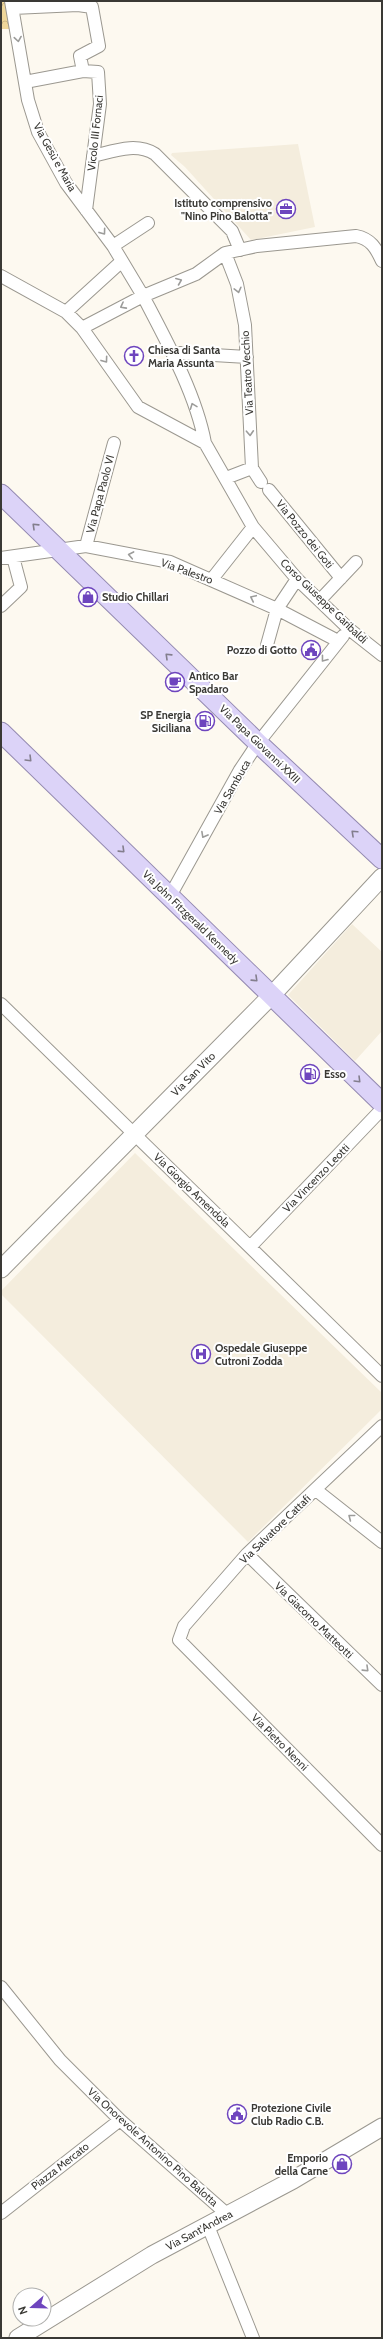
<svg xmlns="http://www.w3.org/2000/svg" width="383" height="2339" font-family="Cabin,sans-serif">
<defs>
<pattern id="forest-crowns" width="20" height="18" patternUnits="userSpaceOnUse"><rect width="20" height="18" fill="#eed69a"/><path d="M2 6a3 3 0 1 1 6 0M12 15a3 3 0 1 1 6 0" fill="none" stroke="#cdb885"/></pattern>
</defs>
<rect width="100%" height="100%" fill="#fdf9f0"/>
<!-- built -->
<path fill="#f4eddd" d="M298,144L315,227L251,240L185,167L171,155L172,153Z
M352,924L382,952V1031L355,1061L288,995Z
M135,1153L382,1393V1409L248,1542L1,1294V1291Z"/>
<!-- forest -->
<path fill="url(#forest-crowns)" d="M1,1H5L10,29H1Z"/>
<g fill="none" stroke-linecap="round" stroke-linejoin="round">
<defs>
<path id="street" d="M11,1L28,100L38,132L66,183L113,246L143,296L196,274L225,253L257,246L356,236C371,239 376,248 382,261
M13,8L78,5L92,7L99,46L80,56L83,71L25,82
M83,71L98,72L100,104L86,210
M93,156C114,151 136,142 155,154L232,231L240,250
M113,246L148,223
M225,253L237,284L245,325L252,468L226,478
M1,276L66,312L82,328L138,407L205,443
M66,312L122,261
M82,328L143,296C166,340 196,394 205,443L253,527L297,579L349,629L382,655
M174,355L180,353L247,357
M252,468L261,482
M269,490L341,578
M86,546L114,443
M1,558L86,546L170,562L277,609L338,641
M212,579L253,527
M321,599L356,562
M1,606L21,587L13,557
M267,645L277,609L297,579
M170,896L240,770L258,743L343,636
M1,1004L382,1376
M250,1247L382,1109
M382,1426L247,1554L184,1626L179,1640L382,1845
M316,1490L382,1542
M247,1554L382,1685
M1,1987L60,2060L120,2120L228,2215
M1,2213L120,2120
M208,2226L253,2338"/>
<path id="secondary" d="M1,1269L272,995L382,877
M18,2338L152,2255L293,2180L382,2127"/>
<path id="primary" d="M1,494L258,743L382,859
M1,732L382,1103"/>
</defs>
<!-- street casing -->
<use href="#street" stroke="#9b9890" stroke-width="14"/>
<!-- secondary casing -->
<use href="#secondary" stroke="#9b9890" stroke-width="19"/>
<!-- primary casing -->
<use href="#primary" stroke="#948ab1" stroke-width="21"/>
<!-- street -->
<use href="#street" stroke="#fff" stroke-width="12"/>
<!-- secondary -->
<use href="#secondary" stroke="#fff" stroke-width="17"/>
<!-- primary -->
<use href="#primary" stroke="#dcd3f8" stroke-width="19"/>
</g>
<!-- one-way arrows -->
<defs><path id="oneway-chevron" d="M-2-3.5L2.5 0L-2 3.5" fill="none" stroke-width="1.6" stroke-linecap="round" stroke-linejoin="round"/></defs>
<g stroke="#9c9c9a">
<use href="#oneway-chevron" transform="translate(18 39) rotate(81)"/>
<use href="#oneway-chevron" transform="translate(103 232) rotate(54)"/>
<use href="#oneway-chevron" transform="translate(179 281) rotate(-22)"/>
<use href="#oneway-chevron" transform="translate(238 290) rotate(76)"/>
<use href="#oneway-chevron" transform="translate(123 306) rotate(152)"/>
<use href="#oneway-chevron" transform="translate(105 360) rotate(54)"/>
<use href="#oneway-chevron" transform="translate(193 406) rotate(-111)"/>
<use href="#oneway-chevron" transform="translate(250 433) rotate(87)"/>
<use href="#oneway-chevron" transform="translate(131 555) rotate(-169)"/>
<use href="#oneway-chevron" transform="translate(253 598) rotate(-155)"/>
<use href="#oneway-chevron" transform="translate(324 659) rotate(128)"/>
<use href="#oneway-chevron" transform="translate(204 835) rotate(119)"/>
<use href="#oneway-chevron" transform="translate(351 1517) rotate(-142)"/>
<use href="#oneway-chevron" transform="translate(366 1669) rotate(44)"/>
</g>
<g stroke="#837e8d">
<use href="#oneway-chevron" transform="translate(35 526) rotate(-136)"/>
<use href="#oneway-chevron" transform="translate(168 656) rotate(-136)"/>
<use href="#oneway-chevron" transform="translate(29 759) rotate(45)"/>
<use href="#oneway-chevron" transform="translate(354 833) rotate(-137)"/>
<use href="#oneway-chevron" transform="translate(122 850) rotate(44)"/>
<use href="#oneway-chevron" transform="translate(255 979) rotate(44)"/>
<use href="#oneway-chevron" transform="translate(358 1080) rotate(45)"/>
</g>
<!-- icons -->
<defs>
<symbol id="office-ring" viewBox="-11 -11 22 22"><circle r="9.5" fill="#fff" stroke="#6e45be" stroke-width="1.5"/><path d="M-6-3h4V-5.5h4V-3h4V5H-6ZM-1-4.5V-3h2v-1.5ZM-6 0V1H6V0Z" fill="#6e45be"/></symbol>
<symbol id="church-ring" viewBox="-11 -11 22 22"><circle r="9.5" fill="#fff" stroke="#6e45be" stroke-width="1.5"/><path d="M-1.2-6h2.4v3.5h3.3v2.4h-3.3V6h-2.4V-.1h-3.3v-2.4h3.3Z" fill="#6e45be"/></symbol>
<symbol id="shop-ring" viewBox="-11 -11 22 22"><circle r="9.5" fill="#fff" stroke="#6e45be" stroke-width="1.5"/><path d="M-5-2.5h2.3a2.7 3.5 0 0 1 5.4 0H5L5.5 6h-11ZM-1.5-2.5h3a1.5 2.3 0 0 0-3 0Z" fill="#6e45be"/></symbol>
<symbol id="civic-ring" viewBox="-11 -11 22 22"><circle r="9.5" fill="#fff" stroke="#6e45be" stroke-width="1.5"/><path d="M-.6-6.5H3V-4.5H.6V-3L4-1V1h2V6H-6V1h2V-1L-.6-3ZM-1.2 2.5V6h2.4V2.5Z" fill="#6e45be"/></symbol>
<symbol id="cafe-ring" viewBox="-11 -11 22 22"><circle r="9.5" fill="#fff" stroke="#6e45be" stroke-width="1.5"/><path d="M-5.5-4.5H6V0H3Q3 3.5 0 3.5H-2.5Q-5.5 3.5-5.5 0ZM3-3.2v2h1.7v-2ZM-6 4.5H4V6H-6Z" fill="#6e45be"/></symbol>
<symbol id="fuel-ring" viewBox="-11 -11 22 22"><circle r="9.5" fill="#fff" stroke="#6e45be" stroke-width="1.5"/><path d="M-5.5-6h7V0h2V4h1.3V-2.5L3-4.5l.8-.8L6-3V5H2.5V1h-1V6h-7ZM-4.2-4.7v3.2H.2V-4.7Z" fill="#6e45be"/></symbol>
<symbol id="hospital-ring" viewBox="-11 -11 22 22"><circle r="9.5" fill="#fff" stroke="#6e45be" stroke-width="1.5"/><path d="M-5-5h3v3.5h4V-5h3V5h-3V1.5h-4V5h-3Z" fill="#6e45be"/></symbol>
</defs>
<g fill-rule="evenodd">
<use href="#office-ring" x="275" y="198" width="22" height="22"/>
<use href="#church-ring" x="123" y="345" width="22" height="22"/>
<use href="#shop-ring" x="77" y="586" width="22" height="22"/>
<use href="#civic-ring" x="300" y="639" width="22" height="22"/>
<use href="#cafe-ring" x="164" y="671" width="22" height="22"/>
<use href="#fuel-ring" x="194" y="710" width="22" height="22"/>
<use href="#fuel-ring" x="299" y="1063" width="22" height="22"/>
<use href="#hospital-ring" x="190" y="1343" width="22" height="22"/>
<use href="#civic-ring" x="226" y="2103" width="22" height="22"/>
<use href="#shop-ring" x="331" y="2153" width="22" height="22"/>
</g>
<g text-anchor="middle" stroke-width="4" stroke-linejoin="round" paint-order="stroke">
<!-- street labels -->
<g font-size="11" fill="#3a3935" stroke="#fff">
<text transform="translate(95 133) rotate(-84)" y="4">Vicolo III Fornaci</text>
<text transform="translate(55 157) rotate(61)" y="4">Via Gesù e Maria</text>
<text transform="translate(247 373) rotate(-93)" y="4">Via Teatro Vecchio</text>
<text transform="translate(100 494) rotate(-75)" y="4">Via Papa Paolo VI</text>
<text transform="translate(305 534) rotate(51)" y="4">Via Pozzo dei Goti</text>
<text transform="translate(187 571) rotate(20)" y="4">Via Palestro</text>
<text transform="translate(324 601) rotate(44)" y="4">Corso Giuseppe Garibaldi</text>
<text transform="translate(260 744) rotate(44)" y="4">Via Papa Giovanni XXIII</text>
<text transform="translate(232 787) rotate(-60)" y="4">Via Sambuca</text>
<text transform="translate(191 917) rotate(44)" y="4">Via John Fitzgerald Kennedy</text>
<text transform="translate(193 1074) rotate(-45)" y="4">Via San Vito</text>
<text transform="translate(316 1178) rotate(-46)" y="4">Via Vincenzo Leotti</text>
<text transform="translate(192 1190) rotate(44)" y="4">Via Giorgio Amendola</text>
<text transform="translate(275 1529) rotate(-44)" y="4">Via Salvatore Cattafi</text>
<text transform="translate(314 1620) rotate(44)" y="4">Via Giacomo Matteotti</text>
<text transform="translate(280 1742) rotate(45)" y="4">Via Pietro Nenni</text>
<text transform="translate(153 2147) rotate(42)" y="4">Via Onorevole Antonino Pino Balotta</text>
<text transform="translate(60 2166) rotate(-38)" y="4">Piazza Mercato</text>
<text transform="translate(199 2230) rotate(-28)" y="4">Via Sant'Andrea</text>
</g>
<!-- poi labels -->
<g font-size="11" font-weight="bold" fill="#3a3935" stroke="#fff" text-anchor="start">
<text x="272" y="207" text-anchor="end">Istituto comprensivo<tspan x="272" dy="13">"Nino Pino Balotta"</tspan></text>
<text x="148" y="354">Chiesa di Santa<tspan x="148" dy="13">Maria Assunta</tspan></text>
<text x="102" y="601">Studio Chillari</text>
<text x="297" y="654" text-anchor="end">Pozzo di Gotto</text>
<text x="189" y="680">Antico Bar<tspan x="189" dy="13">Spadaro</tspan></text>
<text x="191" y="719" text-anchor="end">SP Energia<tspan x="191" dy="13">Siciliana</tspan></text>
<text x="324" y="1078">Esso</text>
<text x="215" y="1352">Ospedale Giuseppe<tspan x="215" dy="13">Cutroni Zodda</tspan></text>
<text x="251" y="2112">Protezione Civile<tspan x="251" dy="13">Club Radio C.B.</tspan></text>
<text x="328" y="2162" text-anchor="end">Emporio<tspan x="328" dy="13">della Carne</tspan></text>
</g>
</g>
<!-- border -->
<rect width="383" height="2339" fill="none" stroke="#3a3935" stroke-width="4"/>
<!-- north arrow -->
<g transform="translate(32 2307) rotate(250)"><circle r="19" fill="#ffffff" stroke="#b0b0ae"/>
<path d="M0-3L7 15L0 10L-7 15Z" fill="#6e45be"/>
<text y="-6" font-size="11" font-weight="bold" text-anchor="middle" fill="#3a3935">N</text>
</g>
</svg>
